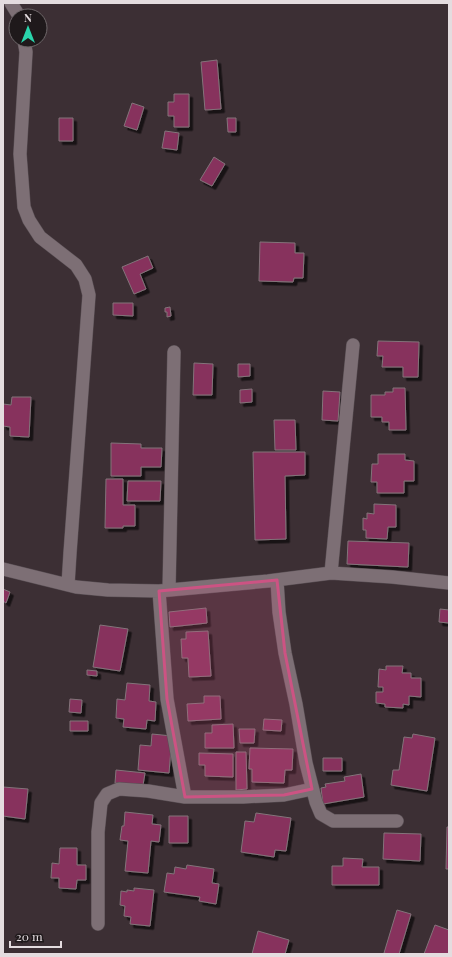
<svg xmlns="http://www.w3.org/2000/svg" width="452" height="957" font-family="'Playfair Display',serif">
<defs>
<filter id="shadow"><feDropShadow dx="3.5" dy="3.5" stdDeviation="0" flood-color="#0009"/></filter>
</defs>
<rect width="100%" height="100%" fill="#3c2f34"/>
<!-- building -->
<path fill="#87305d" stroke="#83747a" filter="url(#shadow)" d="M217,60L221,109L205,110L201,62Z
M174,94H189V127H174V116H168V102H174Z
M132,103L144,107L137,130L124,126Z
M59,118H73V141H59Z
M227,118H236V132H228Z
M165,131L179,133L177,150L162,148Z
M214,157L225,164L212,186L200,180Z
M260,242L295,243V253H304L303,278H294L293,282L259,281Z
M148,256L153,268L140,274L146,289L134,294L122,267Z
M113,303H133V316L113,315Z
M170,307L171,316L167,317V312H165V308Z
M378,341L419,342L418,377H403V367H382L383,356H377Z
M194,363L213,364L212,395H193Z
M238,364H250V376L238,377Z
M393,388H405L406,430H389V422H382V417H371V395H385V392H393Z
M252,389V402L240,403V390Z
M323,391L340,392L338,421L322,420Z
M12,397H31L29,437L10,436V427L3,426V404L11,405Z
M274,420H295L296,450H275Z
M111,443L141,444V448H162L161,467H141V476H111Z
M253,452H305V475L285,476L286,539L255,540Z
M378,454H405V460L414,461V481H404V493H377V482H371L372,464H378Z
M106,479H123V505H135V526H123V528H105Z
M128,481H161L160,501H127Z
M374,504L396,505V527H388L387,539L366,538V530H363V518L367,519V513L374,514Z
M348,541L409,543L408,567L347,564Z
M3,589L10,592L6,603L3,601Z
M206,608L207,623L170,627L169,612Z
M440,609L449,610V623L439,622Z
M100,625L128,629L120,671L93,667Z
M208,631L211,676L189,677L188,658H182L181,639H186V632Z
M386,666H403L402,673H411V678H421V697L409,696V705L403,704V708L385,707V704L376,703V692H383V687H378L379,669L386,670Z
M87,670L97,671V676L87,675Z
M127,683L150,685L149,701L156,702L155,721L147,720L146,729L123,727L124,719L116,718L117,699L125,700Z
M204,696H220L221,719L188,721L187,704L204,703Z
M70,699L82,700L81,713L69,712Z
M264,719L282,720L281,731L263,730Z
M70,721H88V731H70Z
M233,724L234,748H205V733H212V725Z
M239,729H255L254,743H240Z
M152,734L172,736L169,773L138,770L140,745L151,746Z
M413,734L435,738L427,791L391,785L393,770H399L404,737L412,738Z
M250,748L293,749L292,770H285L284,783L252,782V769H249Z
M236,752H246L247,789L236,790Z
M199,753L233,754V777L205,776V765H199Z
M323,758H342V771H323Z
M116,770L145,773L143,785L115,783Z
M361,774L364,797L323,804L321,788L326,787L325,784L345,781L344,777Z
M3,787L28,789L25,819L3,816Z
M125,812L153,815L152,824L161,825L159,842L151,841L148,873L125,871L128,841L120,840L122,826H124Z
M256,813L291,818L286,851L275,850L274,857L241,852L245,821L254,822Z
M169,816H188V843H169Z
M447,827H449V869H446Z
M384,833L421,834L420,861L383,859Z
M60,848H77V865H86V880H77L76,889L59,888V878H51L52,863L59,864Z
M343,858L363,859L362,867H379V885H332V866H343Z
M187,865L214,869L212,883L219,884L216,904L199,901L200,897L164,892L167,873L174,874L175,867L186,869Z
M134,888L154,890L150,926L130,924L131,917L124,916L125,906L120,905L121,891L127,892V890L134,891Z
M397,910L411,914L399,954H388L384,953Z
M435,925L449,930V954H424Z
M258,931L289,940L285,954H252Z"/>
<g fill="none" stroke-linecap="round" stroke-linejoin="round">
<defs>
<path id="street" d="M11,3L19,16
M24,40L26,52L20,154L24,207L29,220L40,237L76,265L85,279L89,295L70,553L68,585
M3,569L76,587L108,590L159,591L268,581L331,573L392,577L449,583
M331,573L353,345
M277,580L279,612L285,653L296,704L306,763L316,802L321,814L333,821H397
M169,590L174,352
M159,591L167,699L185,797
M98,924V832L101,803L107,794L119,789L148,791L185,797H243L284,795L312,789"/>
</defs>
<!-- street casing -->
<use href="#street" stroke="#584e53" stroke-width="14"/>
<!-- street -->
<use href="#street" stroke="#7d6f75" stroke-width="13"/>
</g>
<!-- marked area -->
<path fill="#cc5383" fill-opacity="0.2" stroke="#cc5383" stroke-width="3" stroke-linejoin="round" d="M277,580L285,653L312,789L284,795L185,797L167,699L159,591Z"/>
<!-- border -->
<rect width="452" height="957" fill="none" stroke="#e4dcdf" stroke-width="8"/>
<!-- north arrow -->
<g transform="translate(28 28)"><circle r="19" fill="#1f191b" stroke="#6e6769"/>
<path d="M0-3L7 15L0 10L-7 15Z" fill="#2ad5ac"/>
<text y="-6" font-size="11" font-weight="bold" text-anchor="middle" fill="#e4dcdf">N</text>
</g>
<!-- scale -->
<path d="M10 941v6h51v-6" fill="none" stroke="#e4dcdf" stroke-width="2"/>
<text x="16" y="941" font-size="12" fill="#e4dcdf" stroke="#1f191b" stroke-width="3" paint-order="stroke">20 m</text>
</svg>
